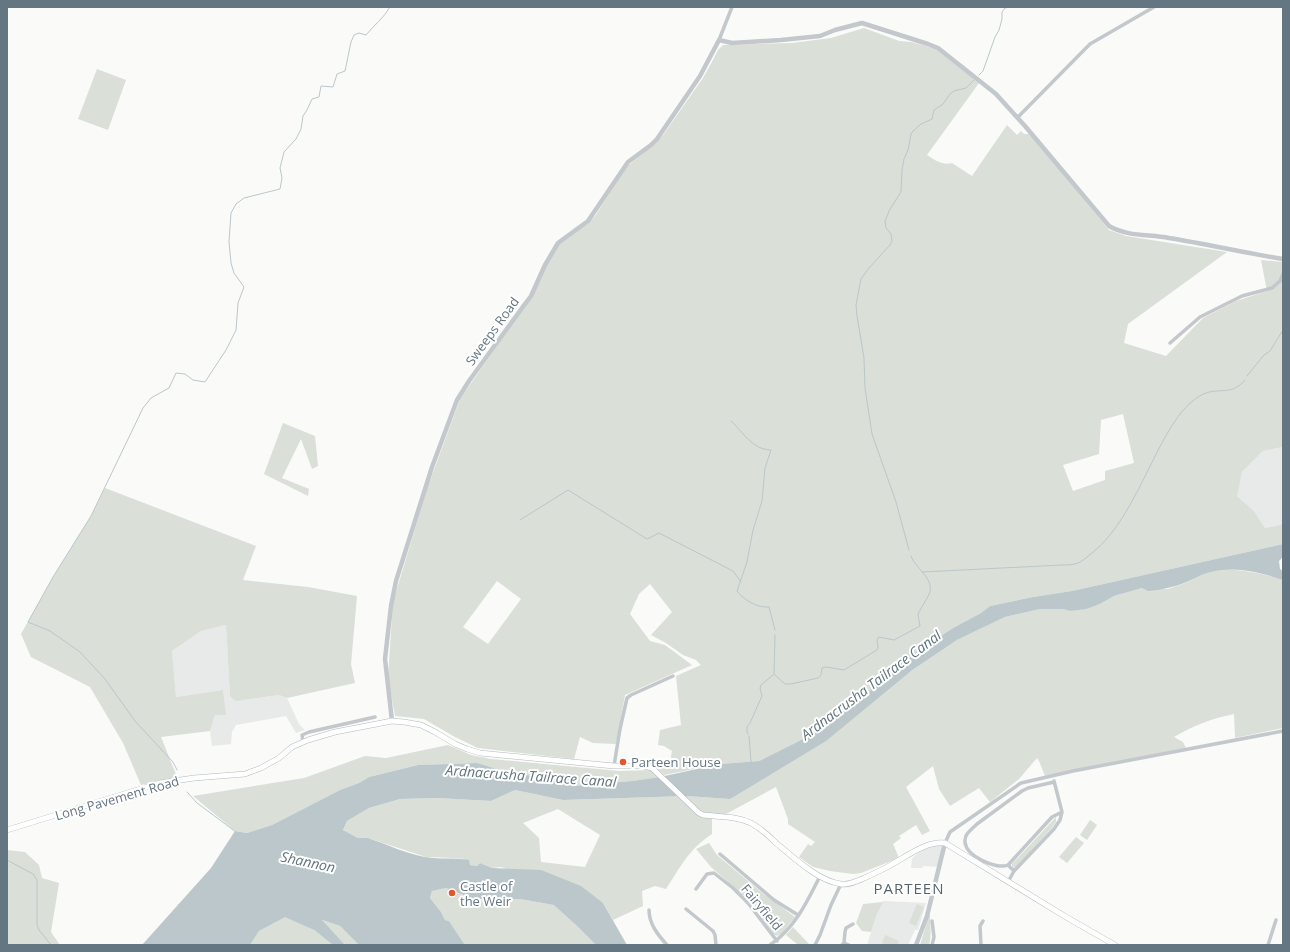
<svg xmlns="http://www.w3.org/2000/svg" width="1290" height="952" font-family="'Open Sans',sans-serif">
<rect width="100%" height="100%" fill="#fafaf8"/>
<!-- built -->
<path fill="#e8e9e9" d="M1283,447V524L1265,528L1254,511L1237,496L1239,485L1242,472L1263,451Z
M226,625L230,696L243,700L279,695L287,698L299,724L305,730L296,733L286,716L236,725L232,732L231,744L212,746L210,731L215,715H225L223,690L176,697L172,651L201,631Z
M941,844L942,848L938,867L923,866L922,868H911L912,859L914,856L923,850Z
M883,901L926,903L918,930H915L908,945L906,944L905,945H867L877,914Z"/>
<!-- green -->
<path fill="#dadfd7" fill-rule="evenodd" d="M864,28L899,41L911,42L934,48L942,52L979,83L927,155C934,160 944,166 952,163L972,176L1007,125L1017,135L1021,131L1024,134H1030L1109,230L1126,236L1227,252L1128,324L1124,343L1166,356L1203,318L1236,301L1267,291L1261,260L1283,262V447L1263,451L1242,472L1237,496L1254,511L1265,528L1283,524V544L1072,591L1033,597L990,606L981,613L953,628L916,652L907,660L893,664L878,674L870,691L845,712L819,731L759,761L720,764L664,775L655,766L648,763V760L662,762H670L672,751L664,746L658,745L660,730L681,725L676,676L701,665L696,660L683,655L666,643L651,635L672,612L650,584L639,594L630,614L650,641L665,645L692,665L625,695L616,744L593,743L580,737L574,759L478,748L455,737L424,719L395,716L388,677L393,602L427,489L460,399L520,313L559,244L587,224L595,216L625,168L652,146L663,135L703,78L713,60L718,50L723,45L792,43L831,38ZM1123,414L1134,463L1105,471V480L1073,491L1063,465L1099,454L1101,420ZM497,581L521,599L488,644L463,627Z
M97,69L126,80L108,130L78,119Z
M283,423L315,436L318,466L312,469L301,439L282,478L309,489L308,496L264,474Z
M105,488L256,546L243,580L308,587L357,596L351,664L355,683L287,698L279,695L236,701L230,696L226,625L201,631L172,651L176,697L223,690L226,715H215L210,731L161,737L177,777L141,785L123,743L90,687L31,657L21,634L53,577L91,516Z
M1222,569C1244,570 1262,573 1283,580V728L1235,738L1234,714C1210,719 1195,725 1174,737L1183,742L1186,748L1045,776L1039,761L1037,758L1019,779L990,802L979,788L950,806L939,789L933,766L906,787L930,831L922,835L916,825L899,836L901,838L893,844L899,858L861,873L853,874L830,871L813,867L799,857L808,844L811,846L815,842L788,824V819L776,787L726,814L712,815V834C689,849 681,866 666,889L655,886L642,891L643,906L613,920L603,903L501,867L492,868L480,863L477,866L470,865L464,859L456,858L426,857L368,838H358L343,830L347,821L369,808L400,799L438,798L491,801L515,790L563,800L686,796L730,799L911,671L957,640L1005,617L1040,609H1063L1070,611L1100,604L1114,596L1131,591L1142,588L1168,589L1188,582L1205,573ZM558,809L600,835L585,867L541,862L539,838L523,823Z
M448,745L471,755L491,759L619,771L651,770L660,777L632,781L572,786L556,778L526,775L504,771L477,763L418,765L369,777L359,783L340,790L272,825L247,833L235,831L193,796L304,778L365,756L386,758Z
M1056,817V822L1052,828L1015,868L1012,866V864Z
M1090,820L1097,825L1087,840L1080,835Z
M1076,837L1084,843L1067,863L1059,857Z
M709,843L717,855L760,891L795,917L782,933L777,936L773,934L751,902L711,867L696,849Z
M7,850L25,852L39,865L42,878L59,883L51,932L60,945H7Z
M446,888L474,900L520,899L555,905L576,925L596,945H465L449,921L445,920L441,912L430,898L432,891Z
M883,902L877,914L871,932L862,931L856,923L863,904Z
M917,904L924,907L916,926L909,923Z
M929,915H930C930,926 932,934 929,945H920Z
M285,916L314,930L333,945H250L259,931Z
M321,920L340,926L359,945H345Z
M793,927L809,944L808,945H798L786,935Z
M885,935L899,941L897,945H888L882,943Z"/>
<!-- water -->
<path fill="#bbc7cb" d="M1283,544V557L1279,561L1280,569L1283,571V580C1259,572 1232,565 1207,573C1200,575 1194,579 1187,582C1174,587 1161,590 1148,591L1142,588L1114,596L1100,604L1086,609L1070,611L1063,609H1040L1005,617L957,640L911,671L826,741L730,799L686,796L563,800L515,790L491,801L438,798L400,799L369,808L347,821L343,830L358,838H368C386,844 407,854 425,857C440,860 454,857 469,860L470,865L477,866L480,863L492,868L541,870L581,886L603,903L627,945H596L576,925L554,905L520,899H483L474,900L471,901L468,900V897L446,888L432,891L430,898L441,912L445,920L449,921L465,945H359L340,926L322,920L345,945H333L314,930L285,917L259,931L250,945H142L211,868L235,831L247,833L272,825L340,790L359,783L369,777L418,765L477,763L504,771L526,775L556,778L572,786L632,781L660,777L720,764L759,761L819,731L845,712L870,691L878,674L893,664L907,660L916,652L953,628L981,613L990,606L1033,597L1072,591Z"/>
<g fill="none" stroke-linecap="round" stroke-linejoin="round">
<!-- stream -->
<path stroke="#bbc7cb" stroke-width="1" d="M979,75L983,71L995,37L999,30L1002,19V12L1005,8L1010,7
M1247,376L1264,355L1270,351L1283,330
M731,421C743,432 753,450 771,450L765,468L762,501L753,530L747,562L737,591C744,600 757,608 769,607L775,630
M520,520L568,490L647,539L659,533L733,571L741,582
M909,550L896,502L872,434L865,388L864,358L857,316L856,305L861,279L869,268L890,245L892,241L891,234L886,228L885,221L890,209L901,192L902,170L904,159L908,150L911,134L913,131L921,124L932,119L934,110L943,104L950,94L954,91L966,88L974,80
M922,572L1062,565C1068,565 1074,565 1080,562C1084,560 1088,556 1092,553C1130,523 1148,461 1175,421C1182,410 1196,395 1209,392C1225,389 1233,394 1245,380
M774,674L785,684H791L818,678L821,675L822,668L826,667L844,670L877,650L878,647L877,640L879,637L894,640L920,626L918,615L919,612C922,606 928,598 930,592C933,577 915,568 911,556
M774,674L775,635
M748,734L747,732V727L750,723L762,696L760,688L761,685L773,675
M749,736L751,762
M177,770L173,762L135,721L105,679L80,652L50,631L28,622L53,577L91,516L143,408L151,398L169,388L176,373L185,374L193,380L205,382L226,350L236,330L238,303L244,287L234,273L231,263L229,242L231,213L236,204L244,198L280,189L282,178L280,168L284,152L296,139L301,129L303,116L307,110L312,99L319,97L321,86L333,87L337,74L345,71L351,42L354,35L359,33L366,35C374,25 384,18 390,7
M187,792L197,803L236,832
M7,860L33,874L37,880V925L39,930L51,945"/>
<defs>
<path id="secondary" d="M7,830L160,783L194,778L245,774L261,768L279,758L292,747L308,740L335,732L392,721L404,722L421,725L435,732L455,744L467,749L480,753L614,766H644L652,768L699,813L703,815C720,817 736,816 751,823C760,828 768,835 775,842C793,857 818,881 841,884C848,885 855,882 862,879C871,875 880,871 889,866C906,857 925,841 945,843L1066,917L1115,945"/>
</defs>
<!-- secondary casing -->
<use href="#secondary" stroke="#b3babf" stroke-width="6"/>
<!-- minor -->
<path stroke="#c3c8cc" stroke-width="3.5" d="M719,40L732,7
M1018,117L1090,44L1154,7
M1170,343L1200,317L1242,296L1272,288L1280,281L1283,274
M303,742L302,735L309,732L375,717
M614,766L620,729L627,698L631,695L673,676
M945,843L950,832L1021,783L1073,771L1283,731
M720,854L774,900L798,915
M1008,865L1052,817L1062,812
M1014,871L1008,865C996,870 966,856 965,842C964,834 972,829 977,824L1022,791L1028,788L1054,782
M1008,882L1014,871L1054,829L1060,820L1062,812L1054,781
M696,889L707,874L714,873L733,888L748,903L777,941
M686,909L713,931L715,935L716,945
M649,910C649,924 658,935 667,945
M844,943L845,932L846,928L853,924
M770,945C795,928 807,902 820,876
M815,945L820,935L831,905L841,884
M842,945L844,943L849,945
M932,945L934,937L932,921
M981,945L980,926L983,921
M1268,945L1276,920"/>
<!-- tertiary -->
<path stroke="#c3c8cc" stroke-width="4.5" d="M392,721L385,659L391,606L396,581L432,467L457,400L469,381L522,308L531,296L545,265L558,243L588,221L628,162L651,145L657,139L700,76L719,40L732,43L781,40L820,36L835,30L862,23L928,44L938,48L996,94L1025,126L1109,226C1128,237 1149,234 1169,238C1207,244 1245,253 1283,259
M916,945L927,916L945,843"/>
<!-- secondary -->
<use href="#secondary" stroke="#fff" stroke-width="5"/>
</g>
<!-- markers -->
<g fill="#e4572e" stroke="#fff" stroke-width="1.5">
<circle cx="623" cy="762" r="4"/>
<circle cx="452" cy="893" r="4"/>
</g>
<g text-anchor="middle" stroke-width="4" stroke-linejoin="round" paint-order="stroke">
<!-- street labels -->
<g font-size="13" fill="#657683" stroke="#fff">
<text transform="translate(492 331) rotate(-54)" y="5">Sweeps Road</text>
<text transform="translate(117 798) rotate(-16)" y="5">Long Pavement Road</text>
<text transform="translate(762 907) rotate(50)" y="5">Fairyfield</text>
</g>
<!-- poi labels -->
<g font-size="13" fill="#657683" stroke="#fff" text-anchor="start">
<text x="631" y="767">Parteen House</text>
<text x="460" y="891">Castle of<tspan x="460" dy="15">the Weir</tspan></text>
</g>
<!-- water labels -->
<g font-size="14" font-style="italic" fill="#60757c" stroke="#fff">
<text transform="translate(871 685) rotate(-37)" y="5">Ardnacrusha Tailrace Canal</text>
<text transform="translate(531 776) rotate(4)" y="5">Ardnacrusha Tailrace Canal</text>
<text transform="translate(308 862) rotate(12)" y="5">Shannon</text>
</g>
<!-- quarter labels -->
<g font-size="15" letter-spacing="1" fill="#57646e" stroke="#fff">
<text x="909" y="894">PARTEEN</text>
</g>
</g>
<!-- border -->
<rect width="1290" height="952" fill="none" stroke="#657683" stroke-width="16"/>
</svg>
